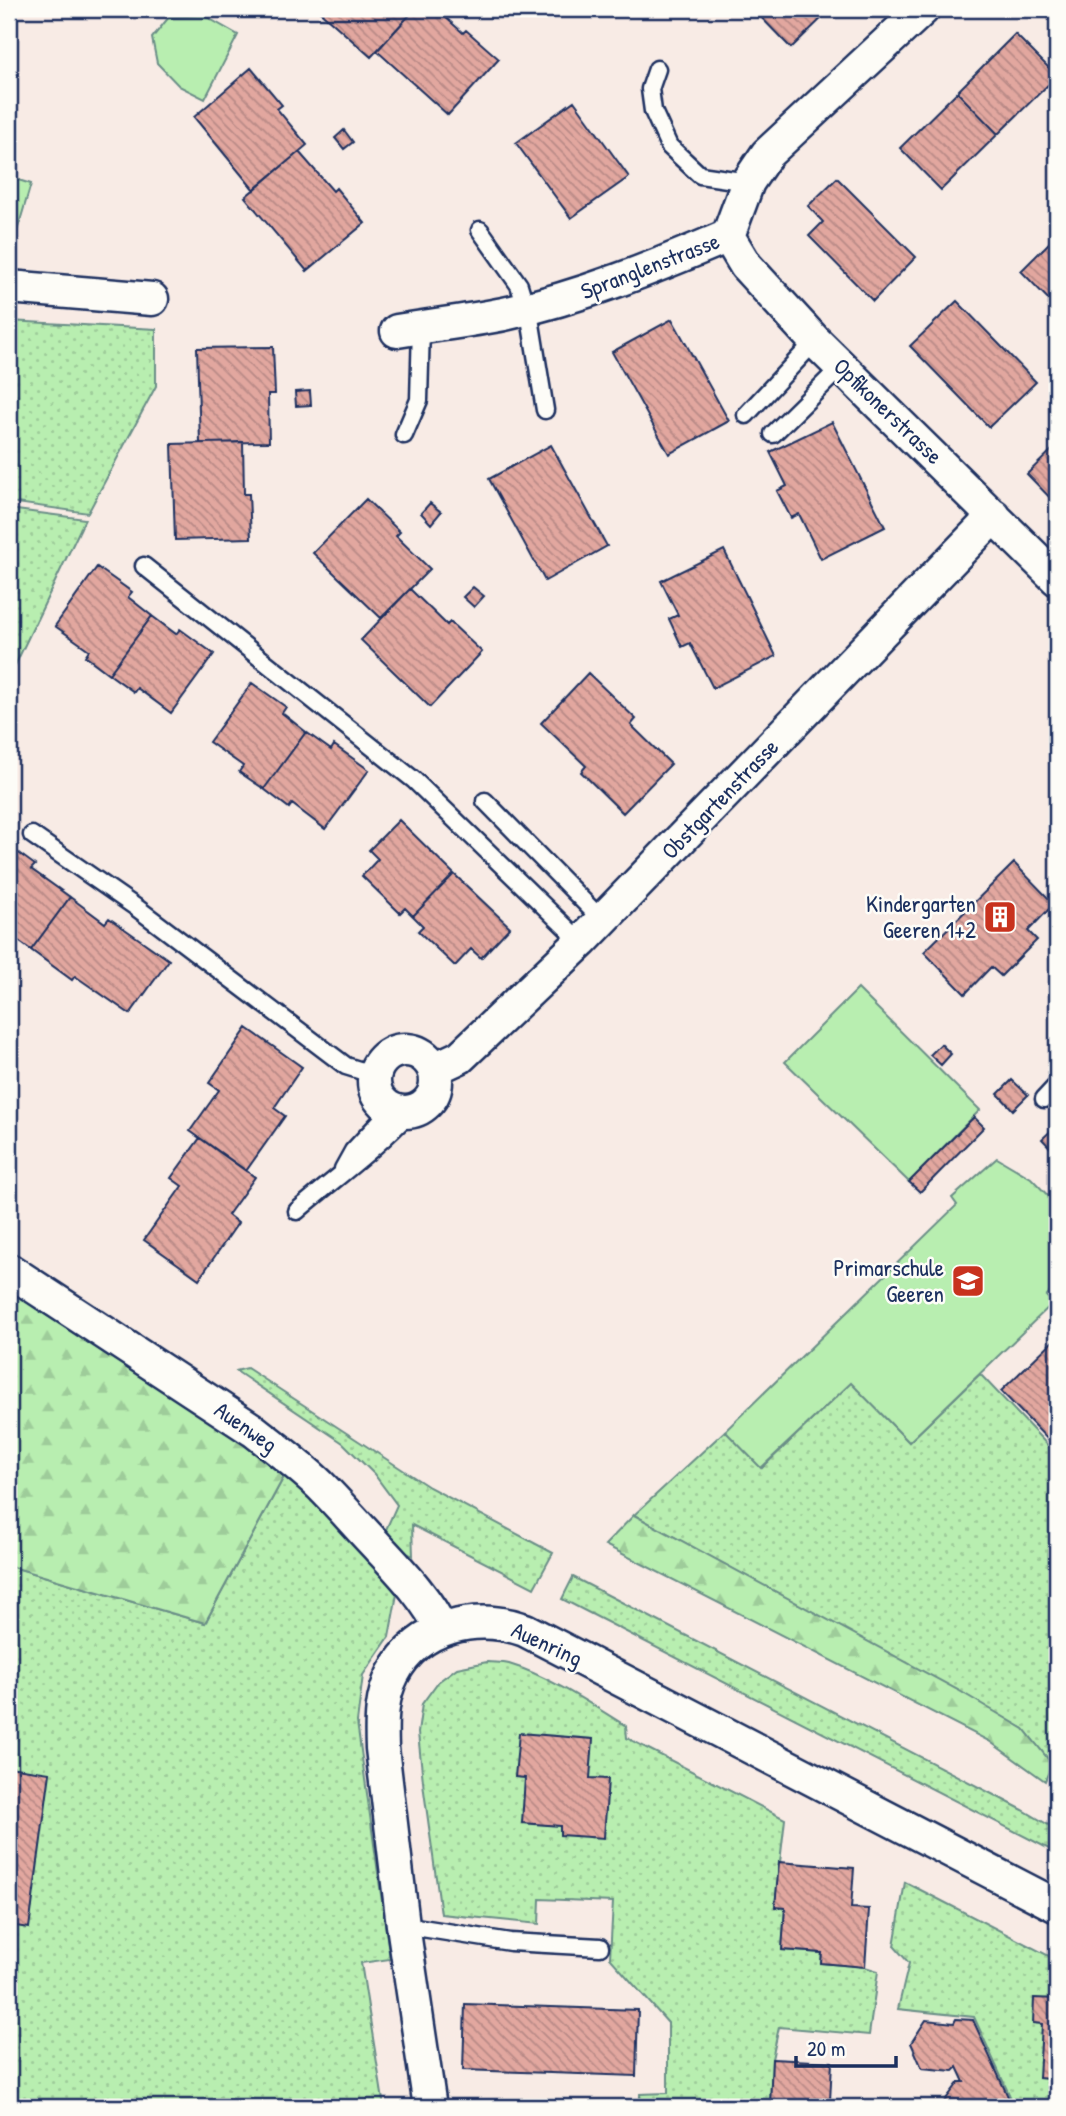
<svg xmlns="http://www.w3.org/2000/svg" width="1066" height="2116" font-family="'Patrick Hand',sans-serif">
<defs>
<pattern id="grass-dots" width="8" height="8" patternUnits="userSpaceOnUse" patternTransform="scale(1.75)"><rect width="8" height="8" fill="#b8eeb0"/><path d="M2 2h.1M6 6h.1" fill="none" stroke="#9ecc9a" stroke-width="1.8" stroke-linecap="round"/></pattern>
<pattern id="forest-firs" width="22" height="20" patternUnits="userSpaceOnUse" patternTransform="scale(1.75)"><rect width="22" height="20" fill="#b8eeb0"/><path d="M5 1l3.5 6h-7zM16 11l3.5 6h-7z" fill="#9ecc9a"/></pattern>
<pattern id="building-back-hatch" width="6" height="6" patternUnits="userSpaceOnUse" patternTransform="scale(1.75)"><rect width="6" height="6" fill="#e2a79f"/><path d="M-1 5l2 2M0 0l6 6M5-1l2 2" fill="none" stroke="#b68885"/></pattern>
</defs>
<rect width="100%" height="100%" fill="#f8ebe5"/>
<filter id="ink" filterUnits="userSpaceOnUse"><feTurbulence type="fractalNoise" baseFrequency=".0143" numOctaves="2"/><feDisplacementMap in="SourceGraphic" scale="14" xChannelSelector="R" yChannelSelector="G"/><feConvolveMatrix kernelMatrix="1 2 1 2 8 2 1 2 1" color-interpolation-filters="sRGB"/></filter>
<g filter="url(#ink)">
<!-- grass -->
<path fill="url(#grass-dots)" stroke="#6a8e87" stroke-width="2" d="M9,321L156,329V386L88,513L9,502Z
M9,509L85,519L9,678Z
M247,1368L429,1487L553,1553L534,1588L412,1525L413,1556L395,1548L384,1534L397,1505L374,1474L343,1443L236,1371Z
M980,1374L1057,1455V1751L1052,1764L1024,1729L634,1515L725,1431L762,1468L851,1382L909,1442Z
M287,1471L334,1514L397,1594L389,1637L363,1675L357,1722L390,1959L361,1963L384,2107H9V1566L205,1623Z
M573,1577L1023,1810L1057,1830V1853L562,1599Z
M487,1662C494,1663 502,1662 509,1664C547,1675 592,1705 626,1726L627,1738L785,1819L775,1906L785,1908L782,1950L822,1953L821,1963L865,1967L878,1971L869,2035L779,2027L772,2059L770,2107H640V2094L668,2093V2023L610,1958L613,1902L540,1899L539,1924L441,1914L424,1791L418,1733L422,1704L438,1682L457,1668Z
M905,1882L1057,1960V2107H1013V2103L974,2017L898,2009L909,1963L894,1946Z"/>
<!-- forest -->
<path fill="url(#forest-firs)" stroke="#6a8e87" stroke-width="2" d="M9,1288L35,1308L287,1471L205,1623L9,1566Z
M634,1515L958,1690L1024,1729L1052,1764L1045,1781L989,1741L605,1545Z"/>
<!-- park -->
<path fill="#b8eeb0" stroke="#6a8e87" stroke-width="2" d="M203,15L238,35L205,99L179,86L157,63L152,38L169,17Z
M9,177L31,184L10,255H9Z
M858,989L980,1110L909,1182L785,1062Z
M997,1158L1031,1178L1057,1205V1286L1046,1296L1053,1303L909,1442L851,1383L761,1468L725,1431L957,1205L952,1198Z"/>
<!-- building -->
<path fill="url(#building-back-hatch)" stroke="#1b2f5e" stroke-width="2" d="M317,9H415L371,57Z
M415,9H436L463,33L466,30L499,59L448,115L377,51Z
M753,9H827L829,11L791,48Z
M1015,34L1057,76L998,134L957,92Z
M251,68L282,105L277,109L307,145L254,190L194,117Z
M957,92L998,134L941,190L900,148Z
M574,101L629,177L571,218L516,143Z
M344,130L353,142L344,149L335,138Z
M299,152L333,191L336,188L365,223L307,271L245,197Z
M837,178L916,257L873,301L809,236L823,222L808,206Z
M1057,235V308L1021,271Z
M957,301L1036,382L989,427L910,346Z
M672,319L729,421L669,454L612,352Z
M273,347L275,394H268L269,442L200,443L197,348Z
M310,391L311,405L296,406L295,392Z
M832,422L885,527L821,559L799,514L791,518L777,491L787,486L770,452Z
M243,442L244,494H249L251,538L175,540L172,444Z
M551,445L607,546L545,581L489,479Z
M1057,445V505L1027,474Z
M366,499L400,532L396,536L430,569L381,618L313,553Z
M430,503L441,512L431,524L421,513Z
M724,550L776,656L713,688L690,643L682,647L669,619L678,615L661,581Z
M97,567L132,592L128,597L152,616L109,674L85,656L89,650L55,626Z
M473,587L484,596L474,607L463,597Z
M410,589L447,625L450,622L482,652L430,707L361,640Z
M152,616L176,634L180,629L214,654L171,713L137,688L134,692L109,674Z
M588,673L636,719L631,725L671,764L623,813L581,772L586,766L541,723Z
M252,683L286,707L282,713L306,732L264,789L239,772L243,766L209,742Z
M306,732L331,750L334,745L369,770L325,829L292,804L289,808L264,789Z
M399,820L454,874L413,916L405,908L400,913L362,876L378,859L369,850Z
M9,846L35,865L31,869L70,897L31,950L9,934Z
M1014,863L1054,904L1028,931L1037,940L1001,976L991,967L965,994L924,952Z
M454,874L510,927L481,958L471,949L455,966L418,931L423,926L413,916Z
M70,897L105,923L109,918L169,960L130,1014L75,976L72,980L31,950Z
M247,1028L302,1067L274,1108L285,1116L246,1171L190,1131L219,1090L209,1083Z
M941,1044L951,1054L941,1065L930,1055Z
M1012,1080L1028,1095L1013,1110L998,1094Z
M974,1117L984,1127L920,1192L909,1182Z
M1057,1125V1155L1042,1139Z
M200,1138L255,1177L228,1215L238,1223L199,1279L144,1240L182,1186L171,1178Z
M1057,1337V1449L1001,1391Z
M519,1733L593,1739L590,1778L608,1779L604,1838L560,1835V1826L522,1823L525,1778L515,1777Z
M9,1767L50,1773L29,1928L9,1925Z
M779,1862L854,1868L851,1908L869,1909L865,1967L821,1963L822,1953L782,1950L785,1908L775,1907Z
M1034,1998L1057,1999V2089L1048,2088V2079L1039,2078L1042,2024L1033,2023Z
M465,2004L638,2010L636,2076L463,2070Z
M956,2019L973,2020L1010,2101L1005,2107H940L959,2082H964L957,2067L953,2071L922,2068L911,2043L926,2020L954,2023Z
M772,2059L832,2062L830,2101L854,2103V2107H770Z"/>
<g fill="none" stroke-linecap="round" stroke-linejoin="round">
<defs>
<path id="service" d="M657,69L650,89L653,111L669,146L700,175L748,182
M480,230L519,285L531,324L545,410
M746,415L815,341
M773,434L842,366
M404,435L419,400L421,327
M144,566L414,780L581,942
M485,801L602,920
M32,835L137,908L346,1066L375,1075
M1044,1099L1057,1085
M343,1169L353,1151L392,1109
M297,1211C335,1178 376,1149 410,1112
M403,1925L510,1942L600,1947"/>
<path id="minor" d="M728,236L746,266L815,341L1057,579
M9,287L152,299
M397,331C433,325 469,321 504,314C582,297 655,267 728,236L748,182L767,154L923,9
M374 1081a31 31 0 1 1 62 0a31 31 0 1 1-62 0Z
M434,1069L460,1057L581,942L994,516
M9,1270L253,1430C276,1448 299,1465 320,1485C339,1504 357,1525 376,1545C400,1571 426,1597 442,1630
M430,2107L403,1925L382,1748C381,1722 381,1697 393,1674C419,1625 477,1613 525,1630L1057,1906"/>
</defs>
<!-- service casing -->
<use href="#service" stroke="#1b2f5e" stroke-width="21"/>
<!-- minor casing -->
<use href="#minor" stroke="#1b2f5e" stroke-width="37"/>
<!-- service -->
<use href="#service" stroke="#fdfcf7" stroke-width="16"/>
<!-- minor -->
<use href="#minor" stroke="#fdfcf7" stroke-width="32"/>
</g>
</g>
<!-- icons -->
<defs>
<symbol id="building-square" viewBox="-11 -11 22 22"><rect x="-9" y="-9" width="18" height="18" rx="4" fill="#c8321e" stroke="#fdfcf7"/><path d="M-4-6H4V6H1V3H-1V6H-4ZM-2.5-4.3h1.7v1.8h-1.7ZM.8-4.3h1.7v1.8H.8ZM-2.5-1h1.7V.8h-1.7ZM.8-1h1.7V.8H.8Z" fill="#fff"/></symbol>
<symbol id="school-square" viewBox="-11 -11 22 22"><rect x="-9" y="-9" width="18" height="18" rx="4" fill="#c8321e" stroke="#fdfcf7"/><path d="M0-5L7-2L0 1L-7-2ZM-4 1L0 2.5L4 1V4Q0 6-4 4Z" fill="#fff"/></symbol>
</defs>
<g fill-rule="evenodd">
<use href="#building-square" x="981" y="898" width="38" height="38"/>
<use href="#school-square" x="949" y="1262" width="38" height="38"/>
</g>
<g text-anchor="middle" stroke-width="5" stroke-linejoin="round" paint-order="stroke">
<!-- street labels -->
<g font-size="23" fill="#1b2f5e" stroke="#fdfcf7">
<text transform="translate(650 266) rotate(-21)" y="8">Spranglenstrasse</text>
<text transform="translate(888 411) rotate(44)" y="8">Opfikonerstrasse</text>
<text transform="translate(720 799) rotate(-46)" y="8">Obstgartenstrasse</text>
<text transform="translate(246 1427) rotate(35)" y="8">Auenweg</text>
<text transform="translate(547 1644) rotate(25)" y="8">Auenring</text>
</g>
<!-- poi labels -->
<g font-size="23" fill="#1b2f5e" stroke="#fdfcf7" text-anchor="end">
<text x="976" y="912">Kindergarten<tspan x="976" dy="26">Geeren 1+2</tspan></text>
<text x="944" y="1276">Primarschule<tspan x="944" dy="26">Geeren</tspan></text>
</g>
</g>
<!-- margin -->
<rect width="1066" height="2116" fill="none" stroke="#fdfcf7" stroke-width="35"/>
<rect x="18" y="18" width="1031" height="2081" fill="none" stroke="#1b2f5e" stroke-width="2.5" filter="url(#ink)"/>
<!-- scale -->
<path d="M796 2056v10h100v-10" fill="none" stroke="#1b2f5e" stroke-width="3.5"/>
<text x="807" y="2056" font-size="21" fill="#1b2f5e" stroke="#fdfcf7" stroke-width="5" paint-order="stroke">20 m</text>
</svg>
